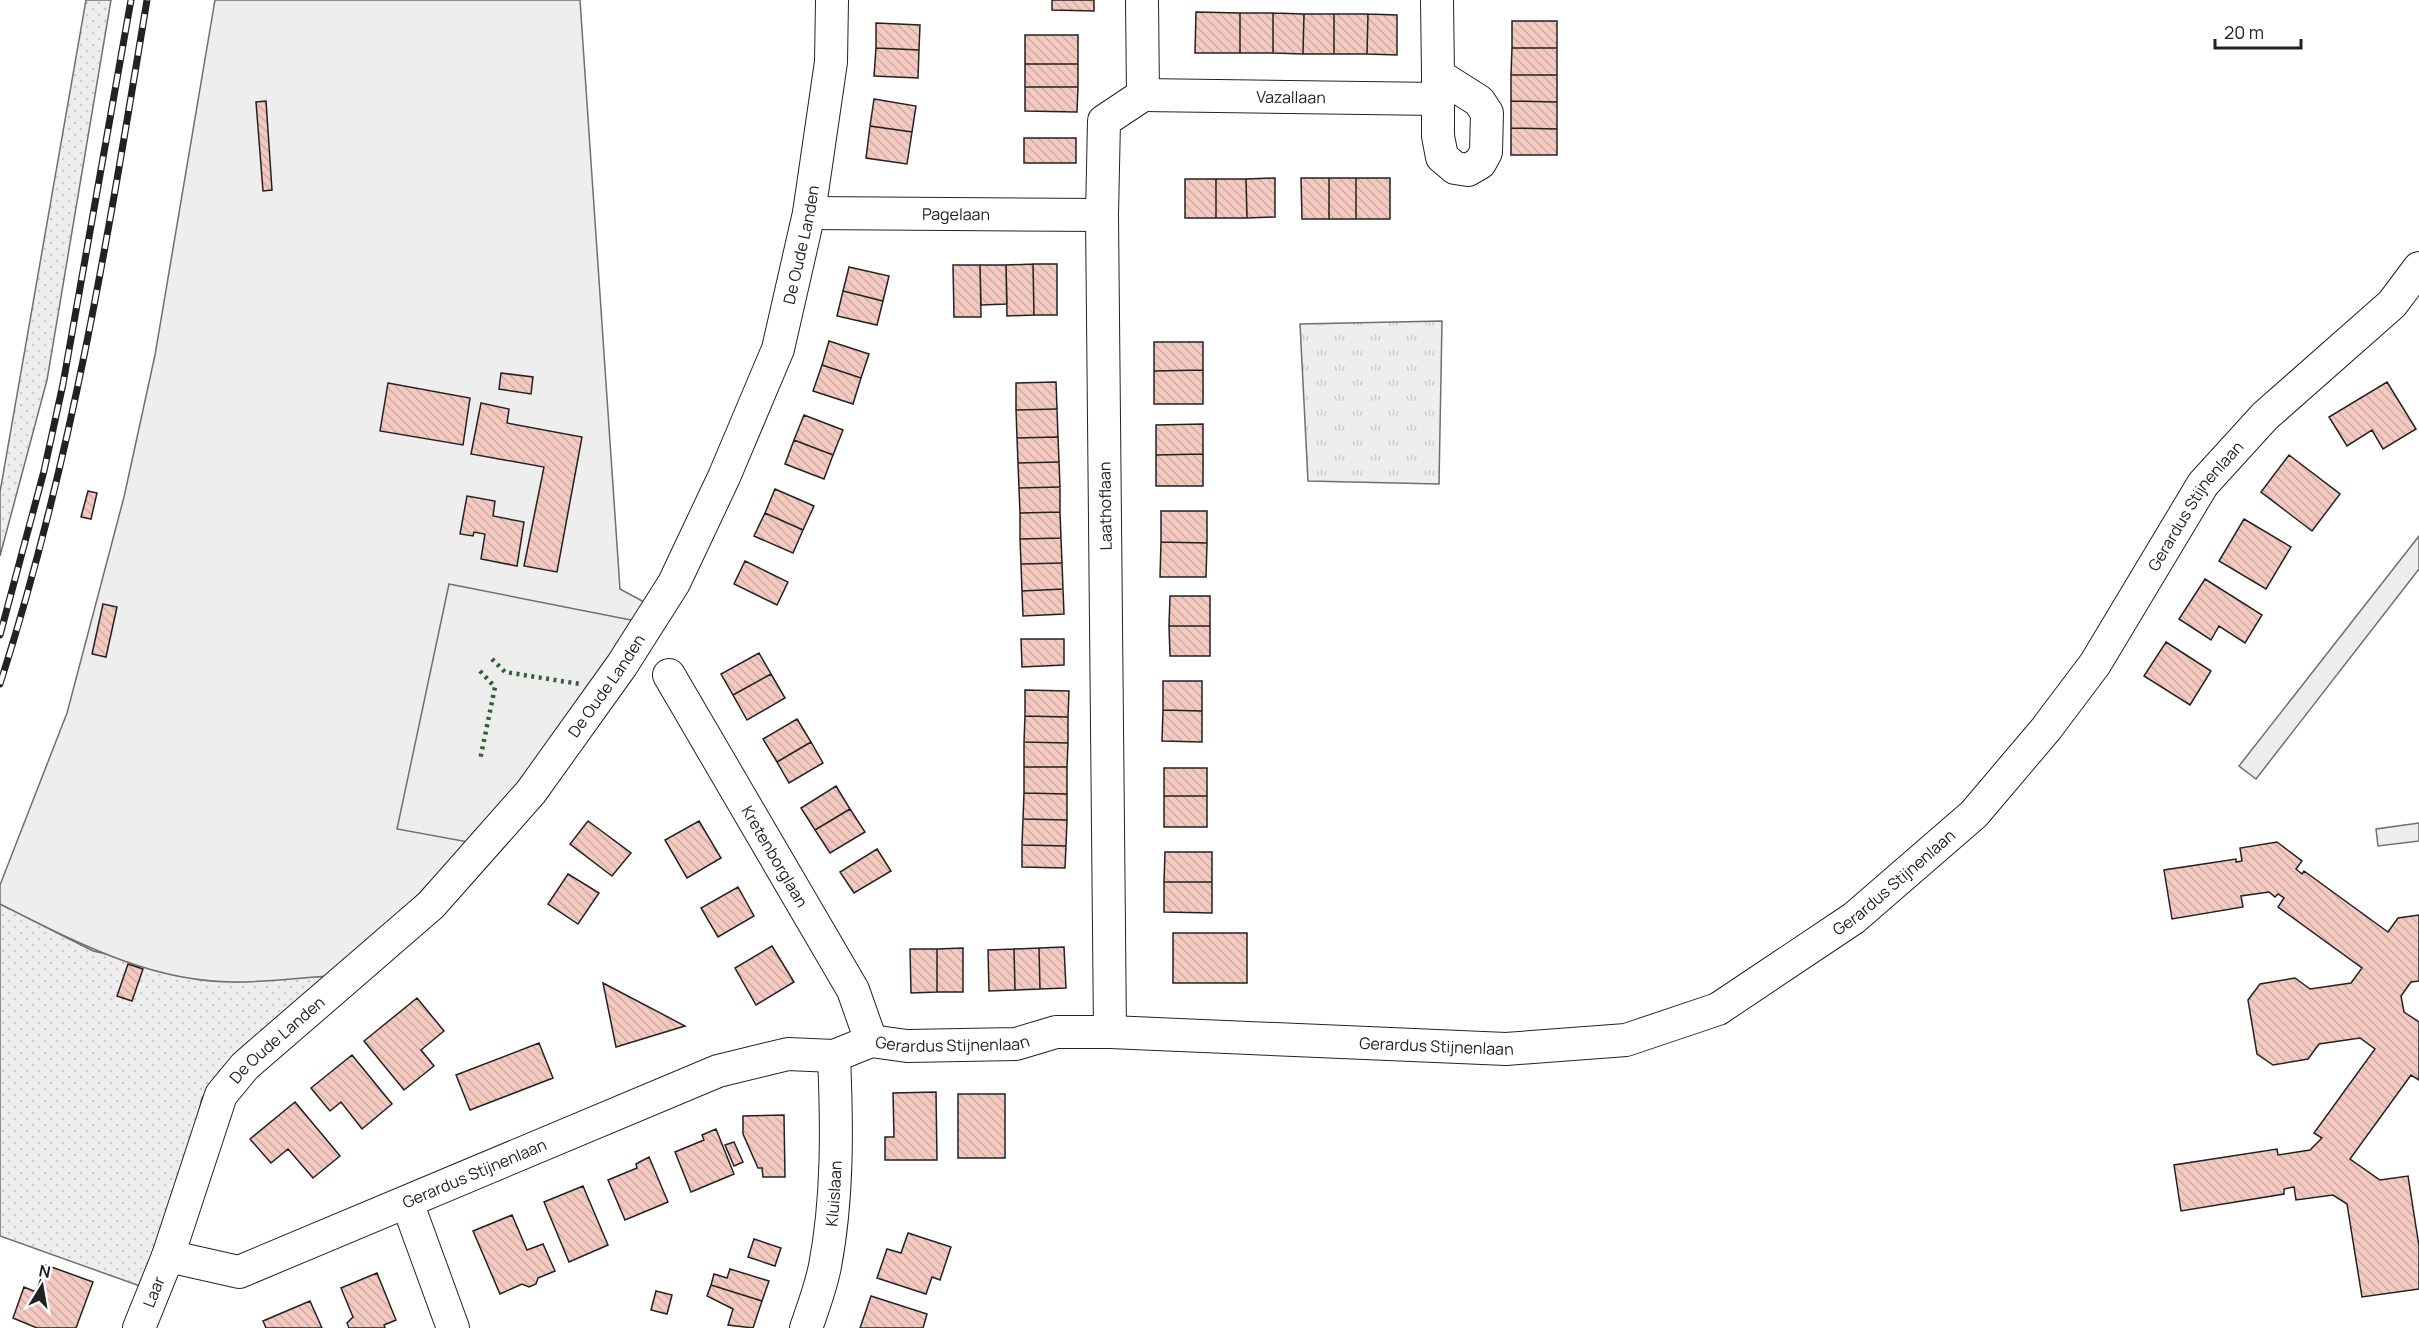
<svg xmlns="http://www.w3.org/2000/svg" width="2419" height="1328" font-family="Manrope,sans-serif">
<defs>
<pattern id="grass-dots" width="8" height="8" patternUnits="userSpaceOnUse" patternTransform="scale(1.5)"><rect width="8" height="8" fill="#eee"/><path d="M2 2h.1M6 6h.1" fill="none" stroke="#ccc" stroke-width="1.8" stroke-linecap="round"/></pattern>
<pattern id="park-tufts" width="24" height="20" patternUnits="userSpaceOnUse" patternTransform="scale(1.5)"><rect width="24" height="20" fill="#eee"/><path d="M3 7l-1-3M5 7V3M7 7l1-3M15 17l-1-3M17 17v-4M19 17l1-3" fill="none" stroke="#ccc"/></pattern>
<pattern id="building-back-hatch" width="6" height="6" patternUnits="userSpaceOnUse" patternTransform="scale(1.5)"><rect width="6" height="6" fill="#f3c9c0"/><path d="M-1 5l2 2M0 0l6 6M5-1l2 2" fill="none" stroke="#d0aca5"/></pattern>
</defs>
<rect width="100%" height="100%" fill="#fff"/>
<!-- grass -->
<path fill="url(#grass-dots)" stroke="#6f6f6f" stroke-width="1.5" d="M86,0H111L47,380L0,556V492Z
M0,904L93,951L235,982L342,975L243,1046L219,1072L202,1098L185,1168L140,1286L0,1236Z"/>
<!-- park -->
<path fill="url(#park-tufts)" stroke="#6f6f6f" stroke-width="1.5" d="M1442,321L1439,484L1308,481L1300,324Z"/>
<!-- garden -->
<path fill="#eee" stroke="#6f6f6f" stroke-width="1.5" d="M215,0H580L620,589L646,603L468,842L342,975C307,977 272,982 237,982C151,983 74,941 0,904V885L67,713L124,497L155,355Z"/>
<!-- parking -->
<path fill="#ededed" stroke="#6f6f6f" stroke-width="1.5" d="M2419,536V569L2256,779L2239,766Z
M449,584L636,621L539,760L468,842L397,829Z
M2419,823V841L2378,846L2376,829Z"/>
<!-- building -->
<path fill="url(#building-back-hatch)" stroke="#222" stroke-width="1.5" d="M1052,0H1094V11L1052,10Z
M1196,12L1240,13V53H1195Z
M1240,13H1273V53H1240Z
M1273,13L1304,14L1303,54L1273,53Z
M1304,14H1334V54H1303Z
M1334,14H1368L1367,54H1334Z
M1368,14L1397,15V55L1367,54Z
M1512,21H1557V48H1512Z
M876,23L920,25L919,50L876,48Z
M1025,35H1078V64H1025Z
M876,48L919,50L918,78L874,76Z
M1512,48H1557V75H1511Z
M1025,64H1078V87H1025Z
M1511,75H1557V102L1511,101Z
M1025,87H1078L1077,112L1025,111Z
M874,99L916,106L912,132L870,126Z
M266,101L272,190L263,191L256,102Z
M1511,101L1557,102V129L1511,128Z
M870,126L912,132L907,164L866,158Z
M1511,128L1557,129V155H1511Z
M1024,138H1076V163H1024Z
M1275,178V217L1247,218L1246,179Z
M1301,178H1329V219H1302Z
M1329,178H1356V219H1329Z
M1356,178H1390V219H1356Z
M1185,179H1216V218H1185Z
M1216,179H1246L1247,218H1216Z
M1033,264H1057V315H1034Z
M1033,264L1034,315L1007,316L1006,265Z
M953,265H980L981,317H954Z
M980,265H1006L1007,304L981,305Z
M849,267L889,276L883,301L843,291Z
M843,291L883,301L877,325L837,316Z
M829,341L869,354L861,378L822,365Z
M1154,342H1203V370L1154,371Z
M822,365L861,378L853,404L813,391Z
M1203,370V404H1154V371Z
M501,373L533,377L531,394L499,389Z
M1056,382L1057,409L1016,410V383Z
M2387,382L2416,429L2383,449L2372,430L2347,446L2329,417Z
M388,383L470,398L463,445L380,431Z
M481,403L509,409L507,423L582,437L557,572L524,566L544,467L471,454Z
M1057,409L1058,437L1017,438L1016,410Z
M804,415L843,430L833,455L794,440Z
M1203,424V454L1156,455V425Z
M1058,437L1059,462L1018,463L1017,438Z
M794,440L833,455L824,479L785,464Z
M1203,454V486H1156V455Z
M2289,455L2340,494L2312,531L2261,492Z
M1059,462L1060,487L1019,488L1018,463Z
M1060,487V512L1020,513L1019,488Z
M775,489L814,506L803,530L765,513Z
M88,491L97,493L91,519L81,517Z
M467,496L495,501L493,516L524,522L517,566L481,559L485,534L474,532L473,536L460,534Z
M1161,511H1207V543L1161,542Z
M1060,512L1061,538L1020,539V513Z
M765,513L803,530L793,553L754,536Z
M2244,519L2291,547L2266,589L2219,561Z
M1061,538L1062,563L1021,564L1020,539Z
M1161,542L1207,543L1206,577H1160Z
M745,561L788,582L777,605L734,584Z
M1062,563L1063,589L1022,591L1021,564Z
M2205,579L2262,615L2245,643L2219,626L2211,640L2179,619Z
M1063,589L1064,614L1023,616L1022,591Z
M1170,596H1210V626H1169Z
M103,604L117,607L106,657L92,654Z
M1169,626H1210V656H1170Z
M1021,639H1064V665L1022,667Z
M2166,642L2211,671L2190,705L2144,676Z
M759,653L771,674L733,695L721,674Z
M771,674L785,698L747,720L733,695Z
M1163,681H1202V711L1163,710Z
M1025,690L1069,691L1068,717L1025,716Z
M1163,710L1202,711V742L1162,741Z
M1025,716L1068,717V743L1024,742Z
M797,719L811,742L777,762L763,739Z
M811,742L823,763L789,783L777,762Z
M1024,742L1068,743L1067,767H1024Z
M1024,767H1067V794L1024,793Z
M1164,768H1207V796H1164Z
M836,786L850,809L815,830L801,808Z
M1024,793L1067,794V820L1023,819Z
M1164,796H1207V827H1164Z
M850,809L865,832L830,853L815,830Z
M1023,819L1067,820L1066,846L1022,845Z
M588,821L631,853L612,876L570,844Z
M699,821L721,858L687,878L665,840Z
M2277,842L2302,861L2296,869L2302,874L2304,871L2388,932L2398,918L2419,915V981L2411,982L2401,996L2404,1012L2419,1022V1080L2411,1075L2350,1159L2380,1180L2408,1176L2419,1246V1289L2362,1297L2347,1204L2333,1195L2296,1200L2294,1187L2284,1189V1194L2181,1211L2174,1165L2277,1149L2278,1155L2310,1150L2322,1138L2314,1133L2375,1049L2360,1038L2319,1044L2308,1059L2273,1065L2257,1054L2248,1000L2260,984L2295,978L2310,989L2351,983L2362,968L2278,907L2284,898L2278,894L2275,897L2269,892L2241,896L2243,907L2172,919L2164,870L2236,859V862L2242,861L2240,848Z
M1022,845L1066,846L1065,868L1022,867Z
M877,849L891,871L854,893L840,872Z
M1165,852H1212V882H1164Z
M568,874L599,893L578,924L548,904Z
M1164,882H1212V913L1164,912Z
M738,887L754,916L718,937L701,908Z
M1173,933H1247V983H1173Z
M772,946L794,982L756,1005L735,968Z
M1064,947L1066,988L1040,989L1039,948Z
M963,948V992H937V949Z
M1039,948L1040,989L1015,990L1014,949Z
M910,949H937V992L911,993Z
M1014,949L1015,990L989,991L988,950Z
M128,964L143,969L132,1001L117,996Z
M603,983L685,1026L616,1047Z
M417,998L444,1031L421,1050L434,1066L404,1090L364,1041Z
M539,1043L553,1078L470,1110L456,1075Z
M352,1055L392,1104L362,1129L341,1102L330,1111L311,1088Z
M936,1092L937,1160H885V1137H894L893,1093Z
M958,1094H1005V1158H958Z
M295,1102L340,1156L313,1178L288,1149L271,1163L250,1139Z
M784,1115L785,1177H763L762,1168H758L743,1134V1116Z
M716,1129L734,1174L691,1192L675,1152L704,1140L702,1135Z
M734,1142L743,1162L734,1166L725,1145Z
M649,1157L668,1202L625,1220L608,1180L637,1168L636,1164Z
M583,1186L608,1245L569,1262L544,1202Z
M512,1215L527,1250L543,1244L555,1271L538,1278L536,1284L529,1287L522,1284L500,1294L473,1231Z
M908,1233L951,1247L940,1280L932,1277L926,1294L877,1278L887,1249L901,1253Z
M754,1239L781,1248L775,1266L748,1257Z
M46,1265L93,1282L76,1328H37L13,1318L24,1287L36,1292Z
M730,1269L769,1281L762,1301L711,1285L714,1274L727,1278Z
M377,1273L396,1320L384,1325L385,1328H349L347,1323L353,1317L341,1288Z
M711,1285L762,1301L753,1328L728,1325L733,1309L707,1296Z
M656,1291L672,1295L667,1314L651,1310Z
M871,1296L927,1314L923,1328H860Z
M310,1301L322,1328H266L263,1321Z"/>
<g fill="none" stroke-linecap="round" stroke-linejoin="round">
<defs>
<g id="minor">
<path d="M1437,0L1438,75V136L1442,157L1455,168L1468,170L1480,163L1486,152L1487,113L1479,101L1438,75"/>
<path id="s1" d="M1143,95L1438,99"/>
<path id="s2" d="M809,213L1102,215"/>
<path id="s3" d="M669,675L853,990L871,1041"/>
<path d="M1110,1032L1102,215L1104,121L1143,95L1142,0"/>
<path d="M407,1202L453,1328"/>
<path id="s4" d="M168,1256L239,1272L718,1071L788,1054L834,1056L871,1041L907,1046L1016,1044L1056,1032H1110L1506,1049L1626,1040L1718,1009L1854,918L1974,814L2046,729L2095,664L2203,484L2265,416L2392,304L2419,268"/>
<path id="s5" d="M139,1328L168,1256L221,1095L245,1066L431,905L531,792L622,665L674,583L724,477L778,349L809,213L831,62L832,0"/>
<path id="s6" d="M806,1328C813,1308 821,1287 825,1266C838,1198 837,1125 834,1056"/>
</g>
</defs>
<!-- minor casing -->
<use href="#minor" stroke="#222" stroke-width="34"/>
<!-- minor -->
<use href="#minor" stroke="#fff" stroke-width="32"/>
<defs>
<path id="rail" d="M0,635L44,471L63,384L131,0
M0,684C72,461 109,231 147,0"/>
</defs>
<!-- rail casing -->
<use href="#rail" stroke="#222" stroke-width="7"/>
<!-- rail -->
<use href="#rail" stroke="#fff" stroke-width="4.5" stroke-dasharray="14" stroke-linecap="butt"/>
<!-- hedge -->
<path stroke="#2f5e38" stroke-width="4.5" stroke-dasharray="3 4.5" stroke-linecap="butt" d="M492,659L505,672L580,684
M480,671L495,687L480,760"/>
</g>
<g text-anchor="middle" stroke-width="4.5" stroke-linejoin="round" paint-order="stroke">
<!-- street labels -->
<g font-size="16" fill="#222" stroke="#fff">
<text dy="6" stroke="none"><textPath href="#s1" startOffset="148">Vazallaan</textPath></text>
<text dy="6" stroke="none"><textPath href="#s2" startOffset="147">Pagelaan</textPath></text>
<text dy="6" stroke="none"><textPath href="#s5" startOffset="1298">De Oude Landen</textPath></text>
<text transform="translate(1105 506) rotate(-91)" y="6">Laathoflaan</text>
<text dy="6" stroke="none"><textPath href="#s4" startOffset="2308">Gerardus Stijnenlaan</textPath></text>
<text dy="6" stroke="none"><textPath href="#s5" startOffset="812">De Oude Landen</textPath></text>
<text dy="6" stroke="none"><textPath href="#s3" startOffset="210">Kretenborglaan</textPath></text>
<text dy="6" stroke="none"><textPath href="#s4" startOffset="1822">Gerardus Stijnenlaan</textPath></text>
<text dy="6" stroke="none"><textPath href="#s4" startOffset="832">Gerardus Stijnenlaan</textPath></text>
<text dy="6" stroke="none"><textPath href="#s5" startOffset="326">De Oude Landen</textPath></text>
<text dy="6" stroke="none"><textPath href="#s4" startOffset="1318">Gerardus Stijnenlaan</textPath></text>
<text dy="6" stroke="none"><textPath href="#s4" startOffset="328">Gerardus Stijnenlaan</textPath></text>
<text dy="6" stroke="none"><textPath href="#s6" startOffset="138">Kluislaan</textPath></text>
<text dy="6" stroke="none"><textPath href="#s5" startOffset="39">Laar</textPath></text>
</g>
</g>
<!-- north arrow -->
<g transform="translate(42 1286) rotate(11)" stroke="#ffffff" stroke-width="4.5" paint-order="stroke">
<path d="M0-4.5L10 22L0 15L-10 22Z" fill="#222222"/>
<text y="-9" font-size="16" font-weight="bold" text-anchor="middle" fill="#222222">N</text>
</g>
<!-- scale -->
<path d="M2215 39v9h86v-9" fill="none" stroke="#222222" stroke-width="3"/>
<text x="2224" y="39" font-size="18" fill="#222222" stroke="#ffffff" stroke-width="4.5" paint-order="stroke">20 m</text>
</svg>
